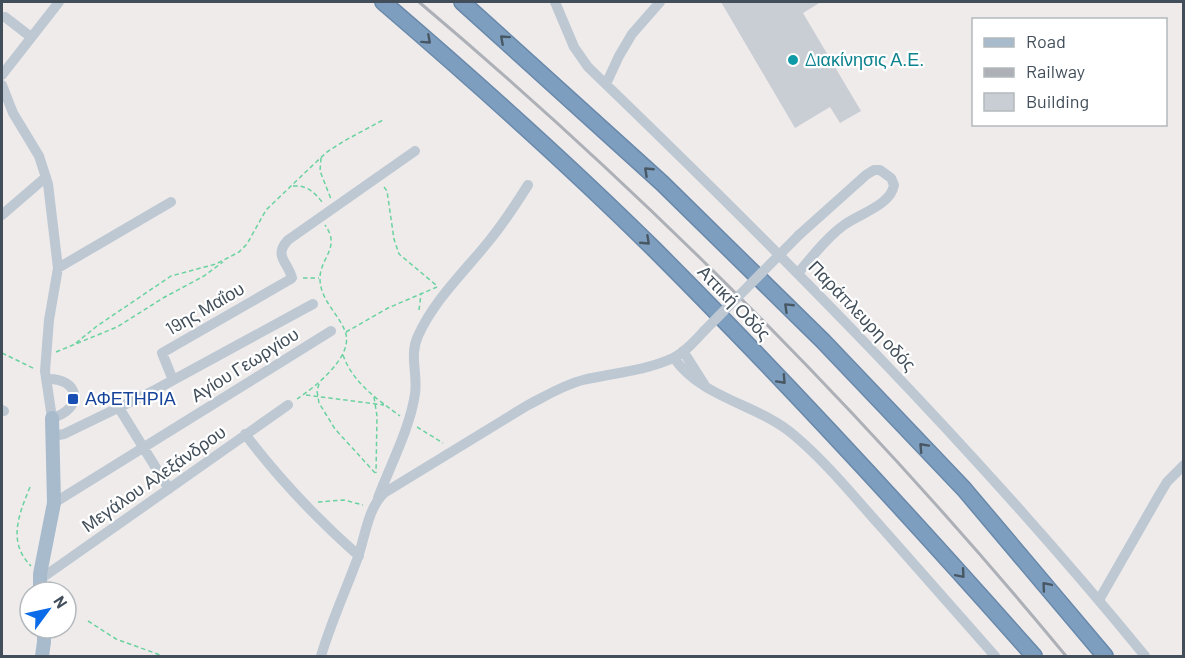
<svg xmlns="http://www.w3.org/2000/svg" width="1185" height="658" font-family="Barlow,sans-serif">
<rect width="100%" height="100%" fill="#efebeb"/>
<!-- building -->
<path fill="#c9cdd4" d="M721,2H821L803,13L861,111L840,123L830,107L795,128Z"/>
<g fill="none" stroke-linecap="round" stroke-linejoin="round">
<defs>
<path id="highway" d="M383,2C475,81 567,163 654,249C785,380 911,517 1034,656
M462,2L662,183L823,341L964,489L1105,656"/>
</defs>
<!-- highway casing -->
<use href="#highway" stroke="#6989ab" stroke-width="18"/>
<!-- path -->
<path stroke="#6ad29f" stroke-width="1.5" stroke-dasharray="4.5 3" stroke-linecap="butt" d="M321,158L320,171L331,199
M293,186C307,185 314,192 323,203
M384,187L387,191L394,239L399,254L436,285
M303,278H319
M419,310L421,294
M346,332L388,308L437,287
M76,343L97,326L171,276L216,264L239,252L247,244L266,210L314,164L327,152L344,141L383,120
M56,352L117,327L163,298L204,276L223,262
M2,353L35,369
M343,355C353,383 377,399 400,416
M319,384L317,391L319,403L335,429L377,475
M306,395L384,405
M374,397L377,416L376,473
M297,399C315,387 355,356 345,331C338,313 319,299 320,277C321,257 341,247 325,225
M417,427L443,443
M30,487C19,514 7,542 31,566
M318,502L344,500L363,505
M88,621L116,639L163,656"/>
<!-- minor -->
<path stroke="#bdc8d3" stroke-width="10" d="M555,2L574,47L588,67C783,255 974,447 1145,656
M5,17L31,37
M2,75L59,2
M606,84L619,56L632,34L660,2
M2,85L13,113L39,156L48,184L58,268L49,320L45,371L52,418C85,409 80,377 46,379
M2,215L46,177
M58,268L171,202
M798,273C812,257 826,238 844,225C859,214 891,205 894,185L891,178L880,170H874L866,175L799,235
M683,351L704,384
M674,358C702,399 759,404 795,436C828,464 855,498 883,529C921,572 958,614 995,656
M173,380L162,353L289,280L292,278C288,262 273,256 288,240L415,151
M119,408L169,489
M2,410L4,411
M245,434C279,479 316,518 359,556
M53,436L64,434L155,390L313,304
M378,498C390,466 410,428 415,394C418,374 409,355 418,336C434,300 465,271 489,241C504,223 516,204 528,185
M54,503L331,331
M39,580L288,405
M1099,600L1158,497L1167,482L1184,465
M321,656C331,622 346,590 358,557C365,537 368,508 384,493L528,405C546,396 563,385 583,380C612,373 645,371 673,358C685,352 695,341 704,331"/>
<!-- major -->
<path stroke="#a8bbcd" stroke-width="14" d="M40,592V574L54,503L52,418
M42,656L44,642V628"/>
<!-- highway -->
<use href="#highway" stroke="#7e9ebf" stroke-width="15"/>
<!-- rail -->
<path stroke="#adb1b7" stroke-width="3" d="M419,2C650,197 874,423 1066,656"/>
<!-- minor-bridge -->
<path stroke="#bdc8d3" stroke-width="10" d="M704,331L799,235"/>
</g>
<!-- one-way arrows -->
<defs><path id="oneway-chevron" d="M-2-3.5L2.5 0L-2 3.5" fill="none" stroke-width="1.6" stroke-linecap="round" stroke-linejoin="round" transform="scale(1.5)"/></defs>
<g stroke="#485764">
<use href="#oneway-chevron" transform="translate(504 39) rotate(-138)"/>
<use href="#oneway-chevron" transform="translate(427 40) rotate(42)"/>
<use href="#oneway-chevron" transform="translate(648 171) rotate(-137)"/>
<use href="#oneway-chevron" transform="translate(646 241) rotate(43)"/>
<use href="#oneway-chevron" transform="translate(788 307) rotate(-136)"/>
<use href="#oneway-chevron" transform="translate(782 380) rotate(47)"/>
<use href="#oneway-chevron" transform="translate(923 447) rotate(-133)"/>
<use href="#oneway-chevron" transform="translate(961 574) rotate(49)"/>
<use href="#oneway-chevron" transform="translate(1046 586) rotate(-130)"/>
</g>
<!-- markers -->
<circle fill="#0f9aa8" stroke="#fff" stroke-width="2" cx="793" cy="60" r="6"/>
<rect fill="#1a4fb4" stroke="#fff" stroke-width="2" x="67" y="393" width="12" height="12" rx="3"/>
<g text-anchor="middle" stroke-width="4.5" stroke-linejoin="round" paint-order="stroke">
<!-- culture labels -->
<g font-size="18" fill="#0d838f" stroke="#fff" text-anchor="start">
<text x="805" y="66">Διακίνησις Α.Ε.</text>
</g>
<!-- street labels -->
<g font-size="18" fill="#424f5a" stroke="#fff">
<text transform="translate(734 303) rotate(46)" y="6">Αττική Οδός</text>
<text transform="translate(205 309) rotate(-30)" y="6">19ης Μαΐου</text>
<text transform="translate(862 316) rotate(46)" y="6">Παράπλευρη οδός</text>
<text transform="translate(245 365) rotate(-32)" y="6">Αγίου Γεωργίου</text>
<text transform="translate(154 479) rotate(-35)" y="6">Μεγάλου Αλεξάνδρου</text>
</g>
<!-- transit labels -->
<g font-size="18" fill="#164399" stroke="#fff" text-anchor="start">
<text x="85" y="405">ΑΦΕΤΗΡΙΑ</text>
</g>
</g>
<!-- border -->
<rect width="1185" height="658" fill="none" stroke="#424f5a" stroke-width="6"/>
<!-- legend -->
<rect x="972" y="18" width="195" height="108" fill="#ffffff" stroke="#b3b9bd" stroke-width="1.5"/>
<rect x="984" y="38" width="30" height="9" fill="#a8bbcd" stroke="#b3b9bd" stroke-width="1.5"/>
<text x="1026" y="48" font-size="18" fill="#424f5a">Road</text>
<rect x="984" y="68" width="30" height="9" fill="#adb1b7" stroke="#b3b9bd" stroke-width="1.5"/>
<text x="1026" y="78" font-size="18" fill="#424f5a">Railway</text>
<rect x="984" y="93" width="30" height="18" fill="#c9cdd4" stroke="#b3b9bd" stroke-width="1.5"/>
<text x="1026" y="108" font-size="18" fill="#424f5a">Building</text>
<!-- north arrow -->
<g transform="translate(48 610) rotate(57)"><circle r="28" fill="#ffffff" stroke="#b3b9bd" stroke-width="1.5"/>
<path d="M0-4.5L10 22L0 15L-10 22Z" fill="#0b6be9"/>
<text y="-9" font-size="16" font-weight="bold" text-anchor="middle" fill="#424f5a">N</text>
</g>
</svg>
